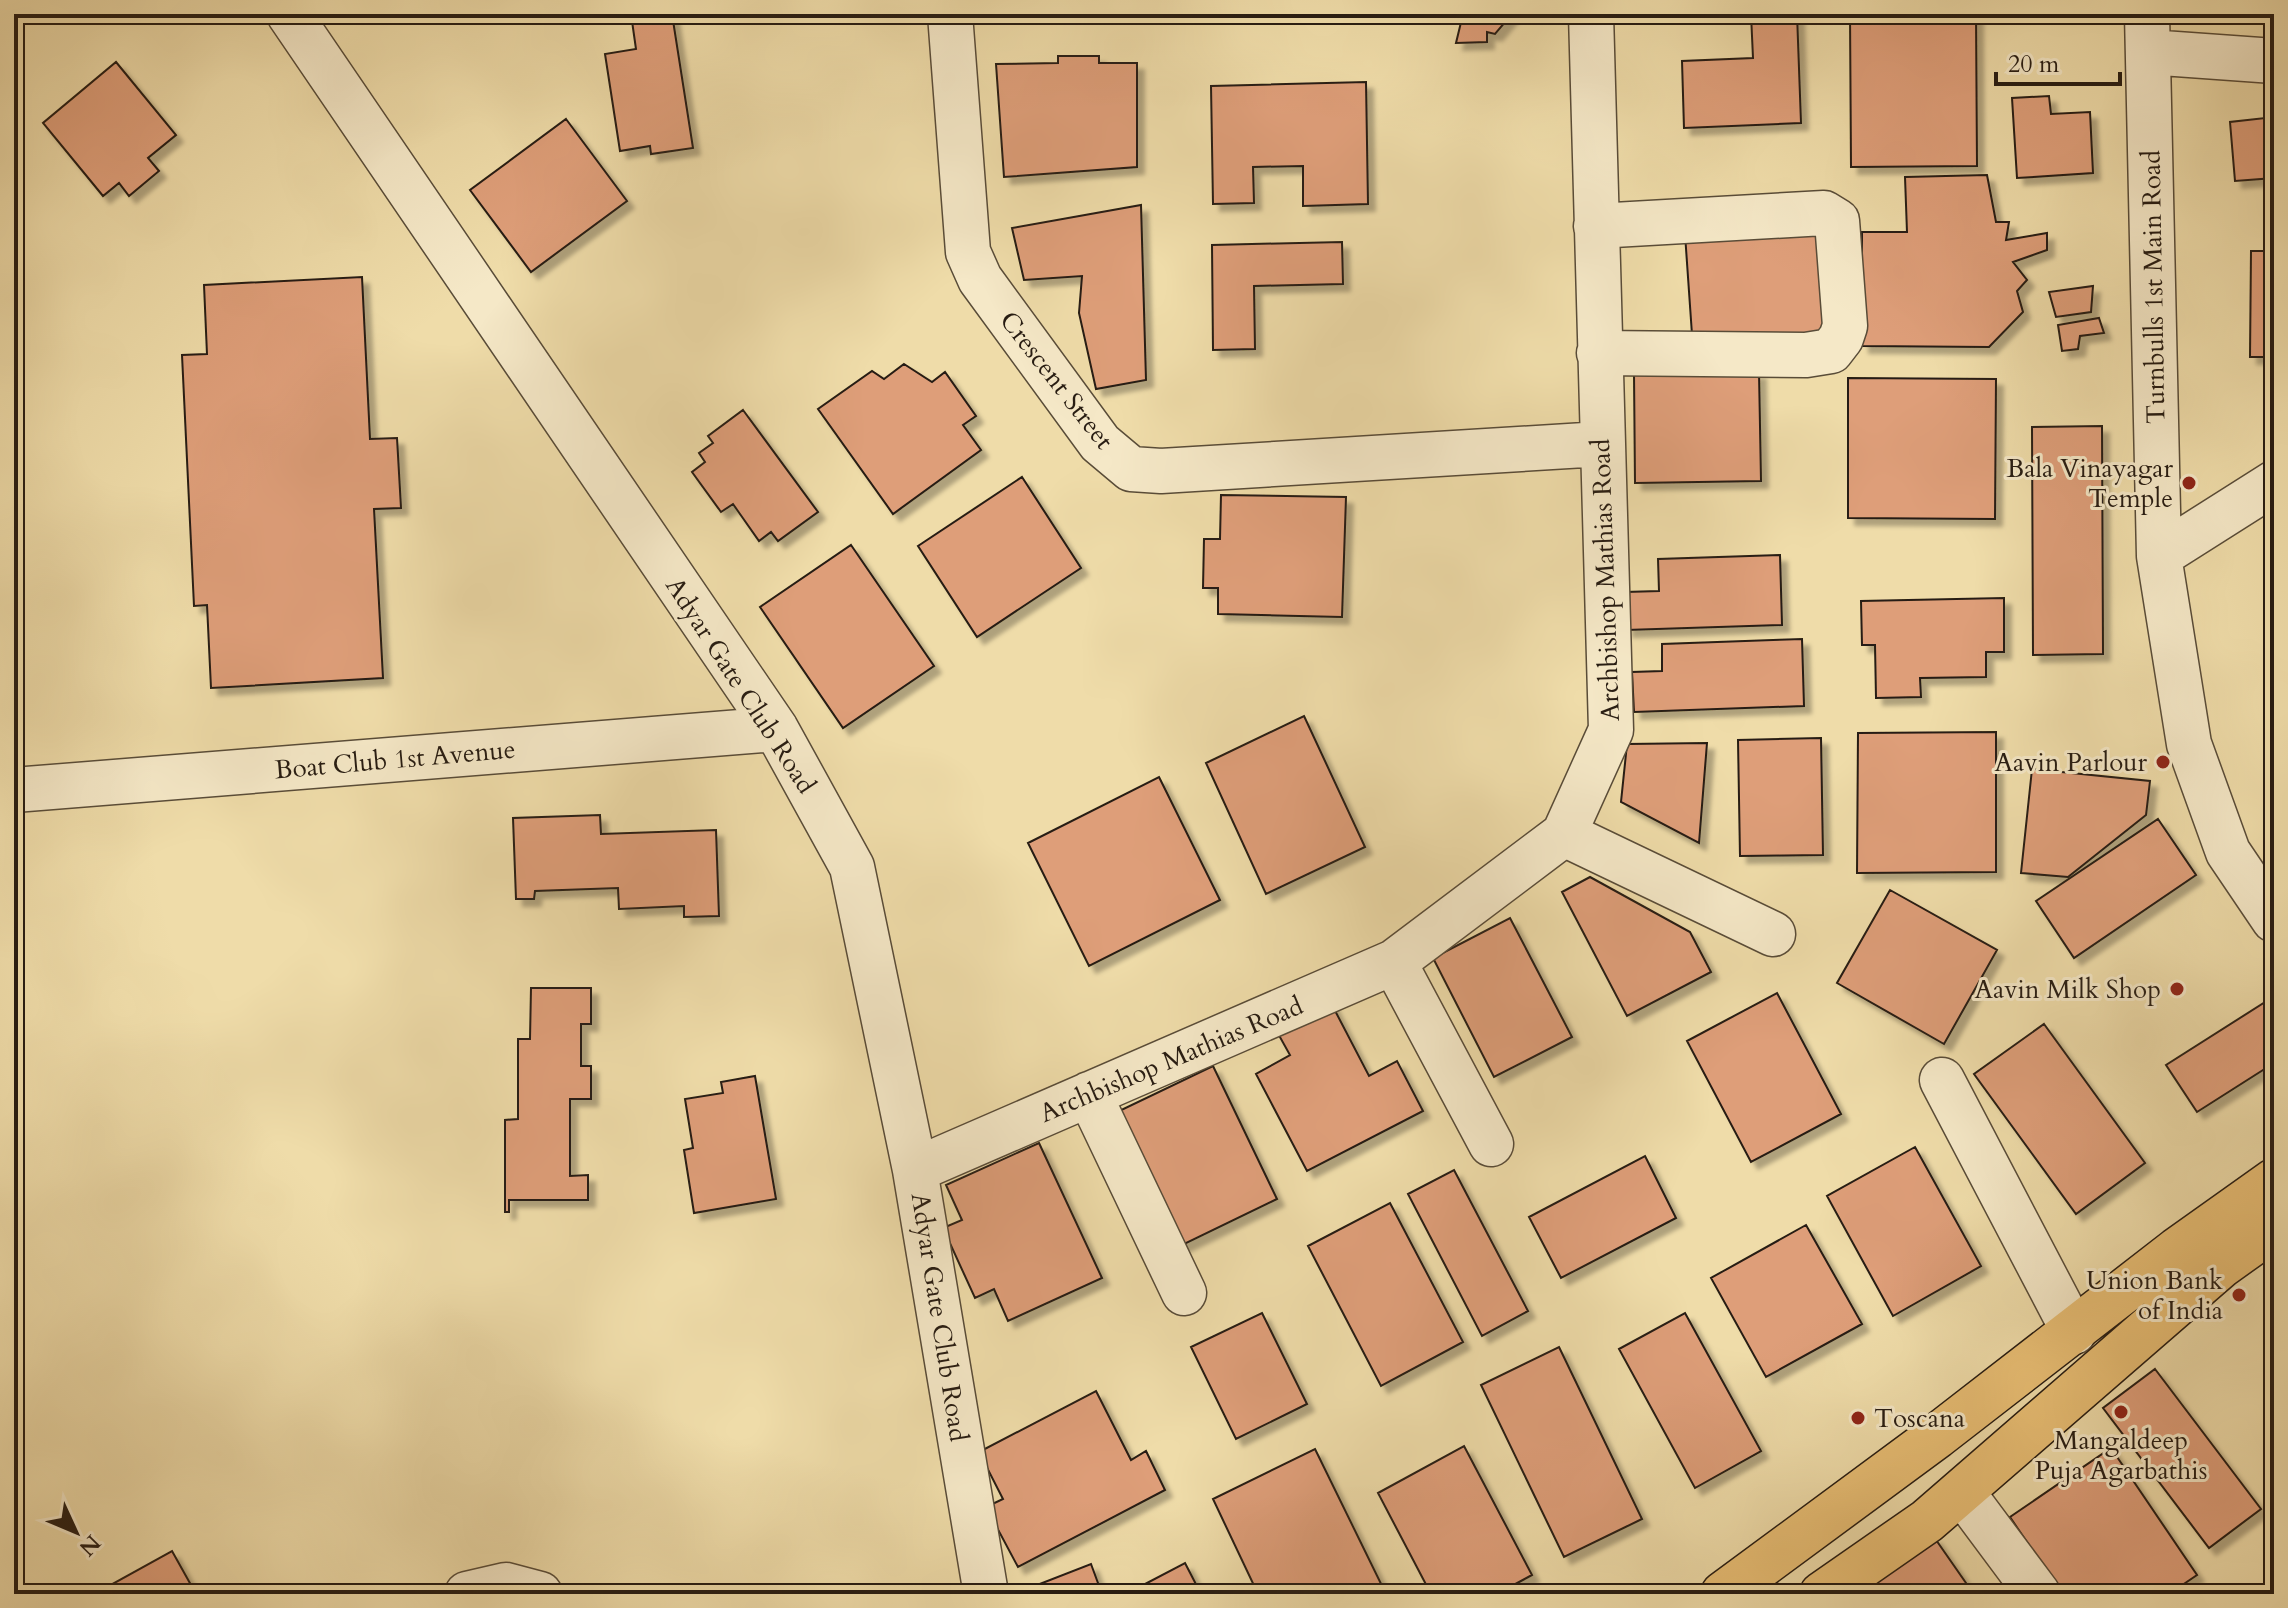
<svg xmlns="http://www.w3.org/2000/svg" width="2288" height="1608" font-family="Cardo,serif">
<defs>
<filter id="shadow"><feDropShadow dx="7" dy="7" stdDeviation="2" flood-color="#0004"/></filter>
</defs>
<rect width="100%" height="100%" fill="#efdca9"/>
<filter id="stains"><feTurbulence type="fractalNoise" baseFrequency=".0025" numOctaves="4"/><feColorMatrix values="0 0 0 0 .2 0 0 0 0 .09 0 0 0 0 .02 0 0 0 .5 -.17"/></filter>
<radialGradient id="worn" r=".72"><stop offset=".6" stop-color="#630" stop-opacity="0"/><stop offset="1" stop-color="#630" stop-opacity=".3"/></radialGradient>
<!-- building -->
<path fill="#de9e79" stroke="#271c12" stroke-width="2" filter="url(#shadow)" d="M631,14H672L693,148L651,154L650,146L620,151L605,54L636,49Z
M1463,14H1512L1495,34L1487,32V42L1456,43Z
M1751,14H1797L1801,123L1684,128L1682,61L1753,58Z
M1850,14H1976L1977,166L1851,167Z
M1058,56H1099V63H1137V167L1004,177L996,64L1058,63Z
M116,62L176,135L148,158L159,171L129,196L119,183L103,196L43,123Z
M1366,82L1368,204L1303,206V166L1253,167L1254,203L1213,204L1211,86Z
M2049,96L2051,114L2090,112L2093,173L2017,178L2012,98Z
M2274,117V178L2235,181L2230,122Z
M566,119L627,201L531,272L470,190Z
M1987,175L1996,222H2009L2006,240L2047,233V250L2013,262L2027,280L2017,291L2023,312L1989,347L1862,346V232H1907L1905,177Z
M1141,205L1146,380L1096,389L1079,313L1082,276L1024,280L1012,228Z
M1819,224L1826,339L1693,349L1685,234Z
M1342,242L1343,284L1254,286L1255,349L1213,350L1212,245Z
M2251,251H2274V357H2250Z
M362,277L370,439L397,438L401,508L374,509L383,678L211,688L207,605L194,606L182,355L207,354L204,285Z
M2093,286L2091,312L2056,317L2049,292Z
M2099,318L2104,333L2080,336L2078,349L2062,351L2058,325Z
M904,364L932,382L945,372L976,416L963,425L981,450L893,514L818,409L872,371L884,379Z
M1759,372L1761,481L1635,483L1634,374Z
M1848,378L1996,379L1995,519L1848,518Z
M743,410L818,512L778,541L771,532L759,541L733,504L721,512L692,472L705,462L699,453L713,443L708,436Z
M2102,426L2103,654L2033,655L2032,427Z
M1022,477L1081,568L977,637L918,546Z
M1221,495L1346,497L1342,617L1218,614V588H1203L1204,539H1220Z
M851,545L934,666L843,728L760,607Z
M1780,555L1782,625L1626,630L1625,592L1659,591L1658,559Z
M2004,598V652H1986V677L1920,678L1921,697L1876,698L1875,645H1862L1861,601Z
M1802,639L1804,706L1634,712L1632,672L1662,671V644Z
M1304,716L1365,847L1266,894L1206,763Z
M1996,732V872L1857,873L1858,733Z
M1821,738L1823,855L1740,856L1738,740Z
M1707,743L1699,843L1621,802L1627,744Z
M2032,769L2150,781L2146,815L2068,877L2021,873Z
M1159,777L1220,900L1089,966L1028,843Z
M600,815L601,834L716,830L719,916L684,917V906L619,909L618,888L535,891L534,899H516L513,818Z
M2158,819L2196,875L2074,958L2036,901Z
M1590,877L1690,932L1711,972L1627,1016L1562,892Z
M1890,890L1997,950L1944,1044L1837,983Z
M1510,918L1572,1037L1494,1077L1433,958Z
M531,988H591V1024H581V1066H591V1099H570V1176L588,1175V1200H509V1212H505V1120L518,1119V1039H530Z
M1777,993L1841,1114L1751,1162L1687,1041Z
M2273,997L2274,1063L2197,1112L2166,1065Z
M1330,1001L1369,1076L1397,1061L1423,1111L1307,1171L1256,1074L1290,1055L1276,1030Z
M2044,1024L2145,1163L2076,1214L1974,1074Z
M1213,1066L1277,1199L1178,1247L1115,1113Z
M755,1076L776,1199L694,1213L684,1150L693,1148L685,1099L723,1093L721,1082Z
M1039,1143L1102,1278L1008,1321L994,1289L975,1298L943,1228L962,1220L946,1185Z
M1915,1147L1981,1266L1893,1316L1827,1196Z
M1645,1156L1676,1218L1561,1278L1529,1217Z
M1454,1170L1528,1311L1482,1336L1408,1194Z
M1390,1203L1463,1342L1381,1386L1308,1246Z
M1806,1225L1862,1324L1766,1377L1711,1278Z
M1262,1313L1307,1404L1236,1439L1191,1347Z
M1685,1313L1761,1451L1695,1488L1619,1349Z
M1559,1347L1642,1519L1564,1557L1481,1385Z
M2155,1369L2261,1509L2209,1548L2103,1408Z
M1096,1391L1131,1460L1146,1451L1165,1490L1018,1567L986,1507L1003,1499L979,1452Z
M1464,1446L1532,1575L1497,1594H1431L1378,1493Z
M2111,1448L2197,1575L2169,1594H2062L2010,1517Z
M1315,1449L1386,1594H1258L1213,1499Z
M1934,1537L1966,1583L1951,1594H1853Z
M172,1551L196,1594L96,1593Z
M1185,1563L1201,1594H1126Z
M1091,1564L1102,1594H1014Z"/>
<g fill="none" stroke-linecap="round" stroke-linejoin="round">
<defs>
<path id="minor" d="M289,14L776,729L852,867L915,1170L986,1594
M950,14L968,252L980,279L1100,443L1131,469L1161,471L1601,444
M2147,14L2159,556L2189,744L2228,852L2274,920
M2148,52L2274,61
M1596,226L1824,213L1837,221L1845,326L1841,338L1831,351L1806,355L1599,353
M2159,556L2274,483
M14,790L776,729
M1564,834L1773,934
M1394,962L1491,1144
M1942,1080L2074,1332
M1089,1094L1184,1293
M915,1170L1394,962L1564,834L1611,730L1591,14
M1962,1492L2038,1594
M467,1594L506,1585L540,1594"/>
<path id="major" d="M1723,1594L1937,1436L2177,1250L2274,1181
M1822,1594L1927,1521L2222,1265L2274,1228"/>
</defs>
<!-- minor casing -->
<use href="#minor" stroke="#594c38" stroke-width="47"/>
<!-- major casing -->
<use href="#major" stroke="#271c12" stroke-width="47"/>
<!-- minor -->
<use href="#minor" stroke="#f5e8c7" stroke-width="44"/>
<!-- major -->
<use href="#major" stroke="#e8be74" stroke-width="44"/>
</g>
<!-- markers -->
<g fill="#8f2418" stroke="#f5e8c7" stroke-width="3">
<circle cx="2189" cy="483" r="8"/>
<circle cx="2163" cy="762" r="8"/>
<circle cx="2177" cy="989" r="8"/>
<circle cx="2239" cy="1295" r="8"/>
<circle cx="2121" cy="1412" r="8"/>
<circle cx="1858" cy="1418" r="8"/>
</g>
<g text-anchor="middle" stroke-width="6" stroke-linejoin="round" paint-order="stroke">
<!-- street labels -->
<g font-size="26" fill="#271c12" stroke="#f5e8c7">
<text transform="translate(2153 287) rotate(-91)" y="9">Turnbulls 1st Main Road</text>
<text transform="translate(1057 380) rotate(52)" y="9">Crescent Street</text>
<text transform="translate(1605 580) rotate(-92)" y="9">Archbishop Mathias Road</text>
<text transform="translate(741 685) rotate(57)" y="9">Adyar Gate Club Road</text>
<text transform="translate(395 759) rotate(-5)" y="9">Boat Club 1st Avenue</text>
<text transform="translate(1171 1059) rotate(-23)" y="9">Archbishop Mathias Road</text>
<text transform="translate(940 1317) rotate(81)" y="9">Adyar Gate Club Road</text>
</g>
<!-- poi labels -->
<g font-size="26" fill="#271c12" stroke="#f5e8c7" text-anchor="end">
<text x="2173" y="477">Bala Vinayagar<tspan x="2173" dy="30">Temple</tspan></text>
<text x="2147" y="771">Aavin Parlour</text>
<text x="2161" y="998">Aavin Milk Shop</text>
<text x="2223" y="1289">Union Bank<tspan x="2223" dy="30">of India</tspan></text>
<text x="1874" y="1427" text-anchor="start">Toscana</text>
<text x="2121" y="1449" text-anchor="middle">Mangaldeep<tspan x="2121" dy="30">Puja Agarbathis</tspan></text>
</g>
</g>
<!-- margin -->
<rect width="2288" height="1608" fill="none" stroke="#efdca9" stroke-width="48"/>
<rect x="16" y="16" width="2256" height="1576" fill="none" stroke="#271c12" stroke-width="4"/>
<rect x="24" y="24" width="2240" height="1560" fill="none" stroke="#271c12" stroke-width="2"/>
<!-- north arrow -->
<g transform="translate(76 1532) rotate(134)" stroke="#f5e8c7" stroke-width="6" paint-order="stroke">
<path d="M0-6L14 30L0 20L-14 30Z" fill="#271c12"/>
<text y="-12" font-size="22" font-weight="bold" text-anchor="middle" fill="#271c12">N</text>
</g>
<!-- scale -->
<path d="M1996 72v12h124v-12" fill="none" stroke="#271c12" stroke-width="4"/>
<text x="2008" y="72" font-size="24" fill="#271c12" stroke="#f5e8c7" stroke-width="6" paint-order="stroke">20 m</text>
<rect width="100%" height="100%" filter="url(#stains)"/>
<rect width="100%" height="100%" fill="url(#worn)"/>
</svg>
